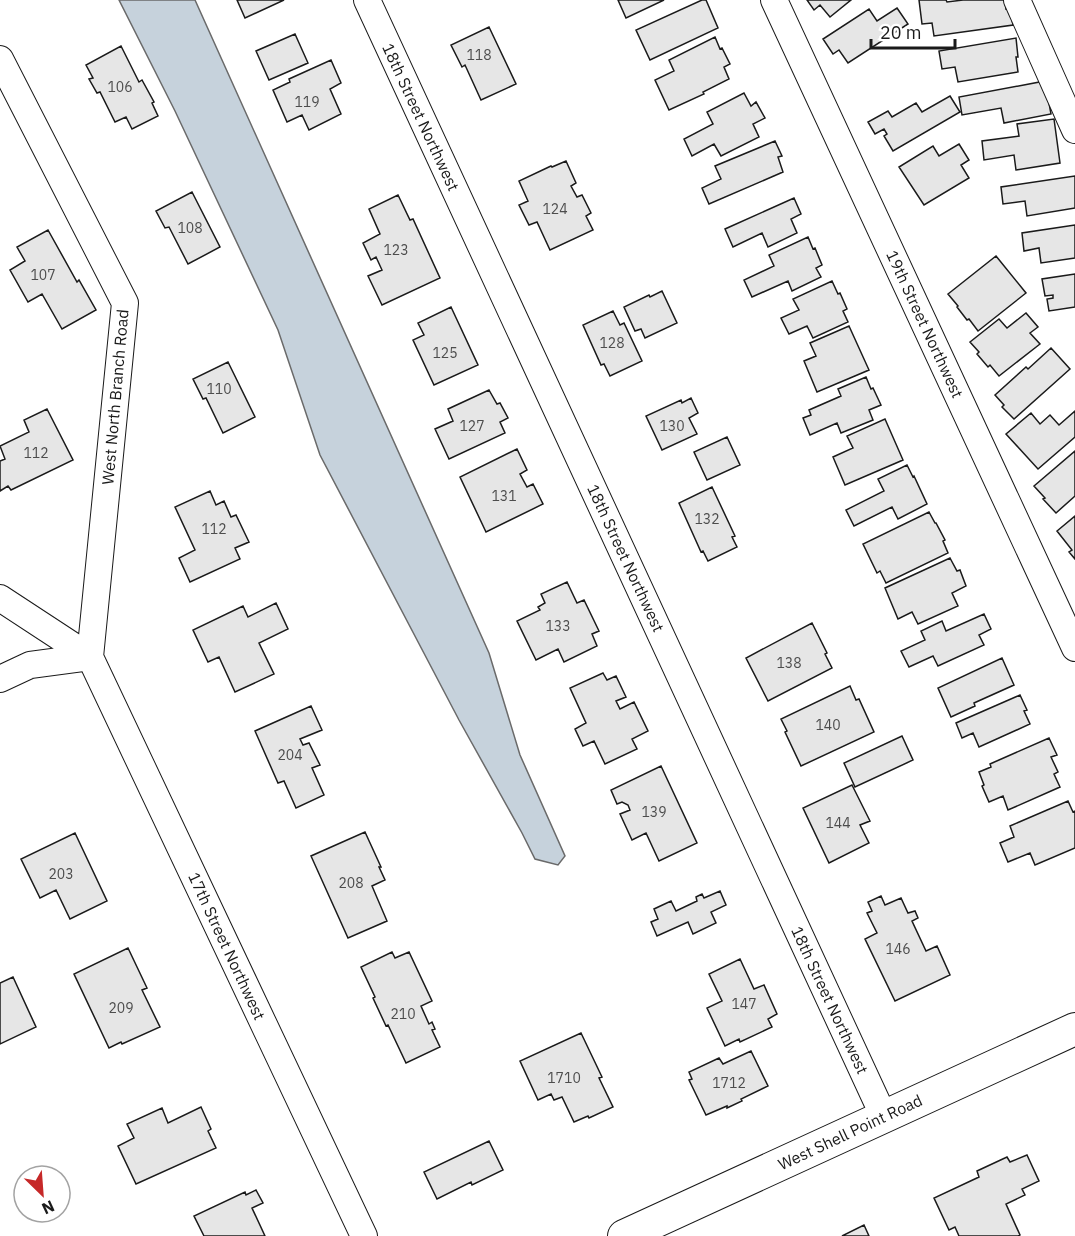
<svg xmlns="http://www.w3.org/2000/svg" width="1075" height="1236" font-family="'IBM Plex Sans',sans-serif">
<rect width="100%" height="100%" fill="#fff"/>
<!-- water -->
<path fill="#c6d2dc" stroke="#6a6a6a" stroke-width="1.5" d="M119,0H195L489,653L520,755L565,856L558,865L535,859L522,833L459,720L320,455L278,330L175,111Z"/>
<!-- building -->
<path fill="#e6e6e6" stroke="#1a1a1a" stroke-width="1.5" d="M237,0H284L245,18Z
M618,0H664L626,18Z
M702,0H706L718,28L650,60L636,30Z
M807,0H851L830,17L820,5L814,10Z
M919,0H946L947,2L963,0H1005L1006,9L1010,8L1013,25L934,36L932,23L922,24Z
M897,8L908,24L848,63L839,50L833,54L823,39L869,9L877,21Z
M489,27L516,84L481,100L465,65L462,67L451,45Z
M295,34L308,63L269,80L256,51Z
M715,37L720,49L722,48L730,64L724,67L729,79L703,92L704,94L669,110L655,80L674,71L669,60Z
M1016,38L1018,57H1016L1018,72L958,82L955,67L942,69L939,51Z
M121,46L139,82L142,80L154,102L152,103L158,116L132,129L126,117L115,122L100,92L97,93L89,79L93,78L86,65Z
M331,60L341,83L330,89L341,114L309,130L302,115L287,122L273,90L290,82L289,79Z
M1045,81L1051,114L1004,123L1001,108L962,115L959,97Z
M744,93L751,106L756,102L765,118L753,124L759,137L721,156L714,144L692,156L684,139L713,124L707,112Z
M950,96L960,112L893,151L884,136L887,134L884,129L875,134L868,122L888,111L892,117L916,103L922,112Z
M1054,119L1060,163L1016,170L1014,155L984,160L982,141L1019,136L1017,124Z
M775,141L782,156L778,157L783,172L709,204L702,188L721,179L715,166Z
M959,144L969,160L961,165L969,178L924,205L899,167L933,146L939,156Z
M566,161L576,183L571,186L577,197L582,195L591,213L586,216L593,230L550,250L537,222L529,225L519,205L528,201L519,181L551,166L552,167Z
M1075,176V208L1027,216L1025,201L1003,204L1001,187Z
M192,192L220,247L188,264L169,227L165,228L156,211Z
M398,195L410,220L413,219L440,278L382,305L368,276L382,270L376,257L371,260L363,243L380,234L369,209Z
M794,198L801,214L791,219L797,233L768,247L762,233L733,247L725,229Z
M1075,225V258L1041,263L1039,248L1024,251L1022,233Z
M48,230L77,282L79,280L96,310L62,329L42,294L28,302L10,270L25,261L17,247Z
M808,237L813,249L815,248L822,265L816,268L821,277L792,291L788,281L752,297L744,280L774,266L769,255Z
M996,256L1026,293L978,331L969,319L967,320L957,307L958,306L948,294Z
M1075,274V307L1049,311L1047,299L1053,298V295L1045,296L1042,279Z
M832,281L838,294L840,293L847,309L843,311L848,322L813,338L807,326L789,334L781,318L799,310L793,299Z
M662,291L677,323L645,338L641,329L635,331L624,307L649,295L650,297Z
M451,307L478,365L434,385L413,340L424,335L418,323Z
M613,311L620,325L624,323L642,361L610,376L604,364L601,365L583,325Z
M1026,313L1038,327L1030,333L1040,344L999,376L990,365L988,367L977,354L979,352L970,342L999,319L1007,328Z
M849,326L869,370L817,392L804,361L816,356L810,343Z
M1051,348L1070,369L1014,419L1002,407L1004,405L995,395L1026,367L1028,369Z
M228,362L255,417L223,433L206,398L203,399L193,379Z
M866,377L871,389L873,388L881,405L869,410L873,420L841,433L837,423L810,435L803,418L811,415L809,410L841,396L838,389Z
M489,390L497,404L500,403L508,418L500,422L505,433L449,459L435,429L453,421L448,409Z
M691,398L698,413L689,418L697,434L662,450L646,416L681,400L682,403Z
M47,409L73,460L11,490L8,486L0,491V461L5,459L0,446L29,432L24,420Z
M1075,411V437L1038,469L1006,434L1031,413L1040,424L1050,415L1059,425Z
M885,419L903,460L845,485L833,457L853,448L847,436Z
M727,437L740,465L707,480L694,452Z
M517,449L527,470L520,474L527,487L533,484L543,504L486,532L460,477Z
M1075,451V496L1056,513L1043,499L1045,498L1034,486Z
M907,465L913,477L914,476L927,504L898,519L892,507L854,526L846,510L884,491L878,479Z
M712,487L735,536L732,537L737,547L708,561L703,551L701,552L679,503Z
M210,491L216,505L224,501L231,517L236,515L249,542L235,548L240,559L190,582L179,558L195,550L175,507Z
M929,512L935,523H936L945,540L943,541L948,553L886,583L880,571L877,573L863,544Z
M1075,516V559L1069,552L1072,550L1057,531Z
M950,558L957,571L960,570L966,586L952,593L958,606L918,624L912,612L898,619L885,588Z
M567,582L577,603L584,600L599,631L592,634L597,646L564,662L558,649L536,660L517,621L540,610L538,607L545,603L541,594Z
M276,603L288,629L259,643L274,674L235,692L219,657L208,662L193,630L243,606L248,617Z
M984,614L991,629L979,635L984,645L938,666L933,656L909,667L901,651L925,640L921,631L942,621L946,631Z
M812,623L827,653L825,654L832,668L768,701L746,658Z
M1002,658L1014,685L974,703L975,706L951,717L938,688Z
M603,673L607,680L616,676L626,697L616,701L620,709L634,702L648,731L632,739L637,749L605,764L594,741L583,746L575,729L586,723L570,688Z
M850,686L856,700L859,699L874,732L801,766L785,732L787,731L781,719Z
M1020,695L1027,710L1024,711L1030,724L979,747L973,733L962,738L956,723Z
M311,706L322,730L300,739L303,745L309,743L320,765L312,768L324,795L296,808L284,781L278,783L255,731Z
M902,736L913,760L855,787L844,763Z
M1049,738L1057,755L1051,757L1058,772L1054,774L1060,787L1008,810L1003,796L989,802L982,786L984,785L979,772L991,767L990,764Z
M661,766L697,843L659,861L646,833L632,840L620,814L630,810L628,805L622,802L617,804L611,790Z
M852,785L870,821L860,825L869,843L829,863L803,808Z
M1068,801L1073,812L1075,811V848L1035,865L1030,853L1008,862L1000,843L1014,837L1010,826Z
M365,832L381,867H379L385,880L372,886L387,921L348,938L311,856Z
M75,833L107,901L70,919L56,890L40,898L21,859Z
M720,891L726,905L711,912L716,923L693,934L688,922L657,936L651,922L658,919L654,909L671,901L676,911L697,901L696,897L702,894L704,898Z
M881,896L885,905L901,898L908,913L915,911L918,918L912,921L926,951L937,946L950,975L895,1001L865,939L877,933L867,913L872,911L868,902Z
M128,948L147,988L142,990L160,1027L122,1044L121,1042L109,1048L74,974Z
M392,952L395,958L409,952L432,1001L421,1006L429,1024L432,1022L435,1029L432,1030L440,1047L406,1063L388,1025L386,1026L373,998L375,997L361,967Z
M740,959L754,989L764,985L777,1014L768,1019L772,1027L740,1042L739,1039L725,1046L707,1008L722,1001L709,974Z
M13,977L36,1027L0,1044V983Z
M581,1033L602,1077L599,1078L613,1107L589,1118L588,1116L574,1122L562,1097L554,1100L551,1094L538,1100L520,1061Z
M751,1051L768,1086L741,1099L742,1101L727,1108V1106L706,1115L689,1080L692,1079L689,1072L719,1058L723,1064Z
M201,1107L211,1129L208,1131L216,1148L136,1184L118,1146L134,1138L127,1124L162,1108L168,1123Z
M489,1141L503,1170L472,1185L471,1182L437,1199L424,1172Z
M1027,1155L1039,1181L1022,1189L1025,1195L1006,1204L1020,1235L1018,1236H959L955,1227L949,1230L934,1198L979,1177L977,1171L1007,1157L1010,1162Z
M256,1190L263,1203L252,1208L265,1236H204L194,1216L245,1192L246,1195Z
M864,1225L869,1236H842Z"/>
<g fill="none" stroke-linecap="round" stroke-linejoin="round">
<defs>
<path id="minor" d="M367,0L884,1117
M774,0L1075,648
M1017,0L1075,130
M0,59L125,303L90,657
M0,598L90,657
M90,657L364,1236
M0,679L30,665L90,657"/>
<path id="tertiary" d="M624,1236L1075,1029"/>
</defs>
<!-- minor casing -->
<use href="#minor" stroke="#1a1a1a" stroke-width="28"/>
<!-- tertiary casing -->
<use href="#tertiary" stroke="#1a1a1a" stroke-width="34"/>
<!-- minor -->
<use href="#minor" stroke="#fff" stroke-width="26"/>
<!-- tertiary -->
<use href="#tertiary" stroke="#fff" stroke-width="32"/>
</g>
<g text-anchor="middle" stroke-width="4.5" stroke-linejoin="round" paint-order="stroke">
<!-- number labels -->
<g font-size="14" fill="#4d4d4d">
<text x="479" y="60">118</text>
<text x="120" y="92">106</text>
<text x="307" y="107">119</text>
<text x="555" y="214">124</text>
<text x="190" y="233">108</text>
<text x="396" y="255">123</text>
<text x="43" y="280">107</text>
<text x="612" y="348">128</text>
<text x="445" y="358">125</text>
<text x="219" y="394">110</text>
<text x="472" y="431">127</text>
<text x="672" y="431">130</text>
<text x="36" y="458">112</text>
<text x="504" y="501">131</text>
<text x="707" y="524">132</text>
<text x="214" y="534">112</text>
<text x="558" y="631">133</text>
<text x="789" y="668">138</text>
<text x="828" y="730">140</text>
<text x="290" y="760">204</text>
<text x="654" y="817">139</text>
<text x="838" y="828">144</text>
<text x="61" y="879">203</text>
<text x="351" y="888">208</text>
<text x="898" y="954">146</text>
<text x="744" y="1009">147</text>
<text x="121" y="1013">209</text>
<text x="403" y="1019">210</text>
<text x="564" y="1083">1710</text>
<text x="729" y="1088">1712</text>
</g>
<!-- street labels -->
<g font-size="16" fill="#1a1a1a" stroke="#fff">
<text transform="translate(421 117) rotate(65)" y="6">18th Street Northwest</text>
<text transform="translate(925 324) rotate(65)" y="6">19th Street Northwest</text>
<text transform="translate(115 397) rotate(-85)" y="6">West North Branch Road</text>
<text transform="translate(626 558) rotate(65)" y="6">18th Street Northwest</text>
<text transform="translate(227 946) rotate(65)" y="6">17th Street Northwest</text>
<text transform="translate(830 1000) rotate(65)" y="6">18th Street Northwest</text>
<text transform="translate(850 1132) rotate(-25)" y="6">West Shell Point Road</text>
</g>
</g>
<!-- north arrow -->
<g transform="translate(42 1194) rotate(155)"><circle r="28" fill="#ffffff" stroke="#a3a3a3" stroke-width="1.5"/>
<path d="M0-4.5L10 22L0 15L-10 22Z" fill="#c62828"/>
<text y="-9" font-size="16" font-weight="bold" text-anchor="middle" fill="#1a1a1a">N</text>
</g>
<!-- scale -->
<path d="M871 39v9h84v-9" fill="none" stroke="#1a1a1a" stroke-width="3"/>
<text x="880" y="39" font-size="18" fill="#1a1a1a" stroke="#ffffff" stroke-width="4.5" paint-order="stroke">20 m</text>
</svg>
